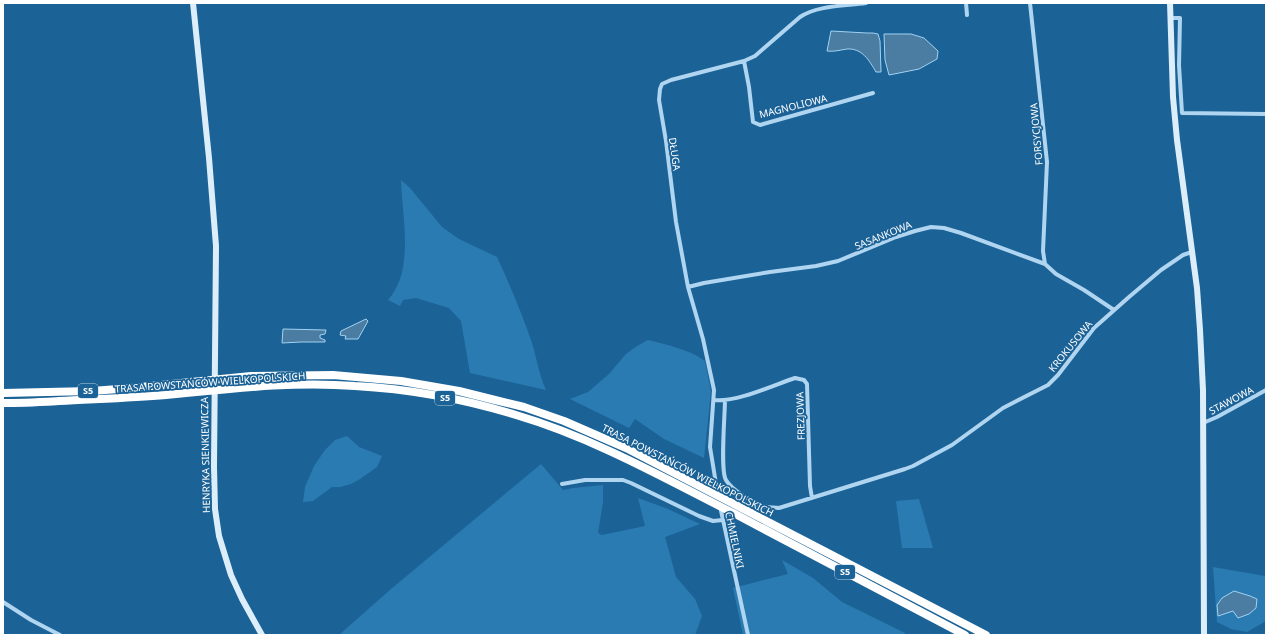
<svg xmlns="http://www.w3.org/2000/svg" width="1269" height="638" font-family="'Noto Sans',sans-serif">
<rect width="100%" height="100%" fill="#1b6297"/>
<!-- green -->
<path fill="#2b7bb3" d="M401,180L410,188L442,227L459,239L497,257C510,285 522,314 532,343C537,359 539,375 546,390L470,373L461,321L449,308L416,298L403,300L400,306L388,300C415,270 402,217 401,180Z
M648,340C668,345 688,349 705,361L711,391L704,458L664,439L635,419L629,428L570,399L588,392L609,374L626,354L637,346Z
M347,436L359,447L382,456L377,467L360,479L351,484L340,487H332L313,501L303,502L305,487L314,466L325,450L335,440Z
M541,464L563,490L573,488L603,485V502L598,533L602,535L645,526L638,498L668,509L700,524L665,537L676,577L695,599L702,616L695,635H339L391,589Z
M919,499L933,548H902L896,501Z
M782,560L813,578L842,602L905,633V635H743L733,588L788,574Z
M1213,567L1265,576H1266V621L1247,632L1231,629L1217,622Z"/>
<!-- water -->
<path fill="#4b7ca1" stroke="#a2d2f2" d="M831,31L867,33H873L878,34L880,41L881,72H876C869,60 862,48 847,49C840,50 834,52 827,51Z
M884,34H911L924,38L938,51L937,59L919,69L889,75L885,60Z
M366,319L368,321L358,339H345L346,336L340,335L341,331Z
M283,329L326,330L325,334L320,335V338L325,340V342H301L282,343Z
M1234,591L1250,596L1257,599L1256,608L1249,614L1238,618L1233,611L1218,616L1217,605L1222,598Z"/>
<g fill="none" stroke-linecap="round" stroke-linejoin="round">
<!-- street -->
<path stroke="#afd5f0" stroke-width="4" d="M966,3L967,15
M1030,3L1047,162L1043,251L1045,264
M1170,18H1180L1179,65L1182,113L1266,114
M744,61L749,87L753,122L760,125L873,93
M688,287L704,283L770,272L816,266L838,261L896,237L915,231L931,227L944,228L961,233L1045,264L1056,274L1084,290L1114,310
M714,400C735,403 774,385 795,378L804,380L807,384L810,486L812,498
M725,400C725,414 720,471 726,480C731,490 756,505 767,507C770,508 775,507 779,508L905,469L913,466L952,445L1003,408L1048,385L1058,375L1094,328L1129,297L1161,270L1183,255L1192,252
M1203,423L1217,417L1266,390
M562,484L585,480H623L631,483L699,516L713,521L723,520
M718,496L710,447L714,390L703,339L688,287L676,222L666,141L659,100L660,89L662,84L671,80L744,61L755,56L800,17C818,5 846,6 866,3
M720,506L748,635
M3,602L31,620L60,635"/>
<!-- secondary -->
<path stroke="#ddeefb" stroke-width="6" d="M193,3L209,158L216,246L214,467L215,509L219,536L231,575L242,599L262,635
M1170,3L1173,97L1177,140L1197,288L1200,330L1203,390L1204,635"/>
<!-- highway -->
<path stroke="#fff" stroke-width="8" d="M3,393L92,391L131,388L251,376L333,375L401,381L459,391L495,400L524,407L564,421L626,448L986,635
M3,403C22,403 40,402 59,401C95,399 131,398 166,395C229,389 292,381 355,386C409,389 464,399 516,415C594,438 666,479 739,516C814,555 889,595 965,635"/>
</g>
<g text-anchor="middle" stroke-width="3.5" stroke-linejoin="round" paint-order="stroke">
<!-- shield labels -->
<g fill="#1b6297" stroke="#bbd0e0" stroke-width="1">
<rect x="78" y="384" width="20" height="14" rx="3"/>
<rect x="435" y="391" width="20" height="14" rx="3"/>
<rect x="835" y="565" width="20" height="14" rx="3"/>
</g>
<g font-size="9" font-weight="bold" fill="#fff">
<text x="88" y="394">S5</text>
<text x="445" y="401">S5</text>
<text x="845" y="575">S5</text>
</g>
<!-- street labels -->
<g font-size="10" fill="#fff" stroke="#1b6297">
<text transform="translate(793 106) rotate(-14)" y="4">MAGNOLIOWA</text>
<text transform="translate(1036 134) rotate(-95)" y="4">FORSYCJOWA</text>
<text transform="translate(675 154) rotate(82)" y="4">DŁUGA</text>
<text transform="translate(883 235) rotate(-22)" y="4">SASANKOWA</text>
<text transform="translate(1070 346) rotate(-51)" y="4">KROKUSOWA</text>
<text transform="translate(210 382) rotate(-4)" y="4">TRASA POWSTAŃCÓW WIELKOPOLSKICH</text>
<text transform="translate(1231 400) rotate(-28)" y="4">STAWOWA</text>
<text transform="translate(800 416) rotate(-92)" y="4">FREZJOWA</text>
<text transform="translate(205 455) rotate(-91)" y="4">HENRYKA SIENKIEWICZA</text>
<text transform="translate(688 470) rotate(27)" y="4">TRASA POWSTAŃCÓW WIELKOPOLSKICH</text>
<text transform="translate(735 540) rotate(78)" y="4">CHMIELNIKI</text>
</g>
</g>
<!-- border -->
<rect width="1269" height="638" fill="none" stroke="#ffffff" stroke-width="8"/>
</svg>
